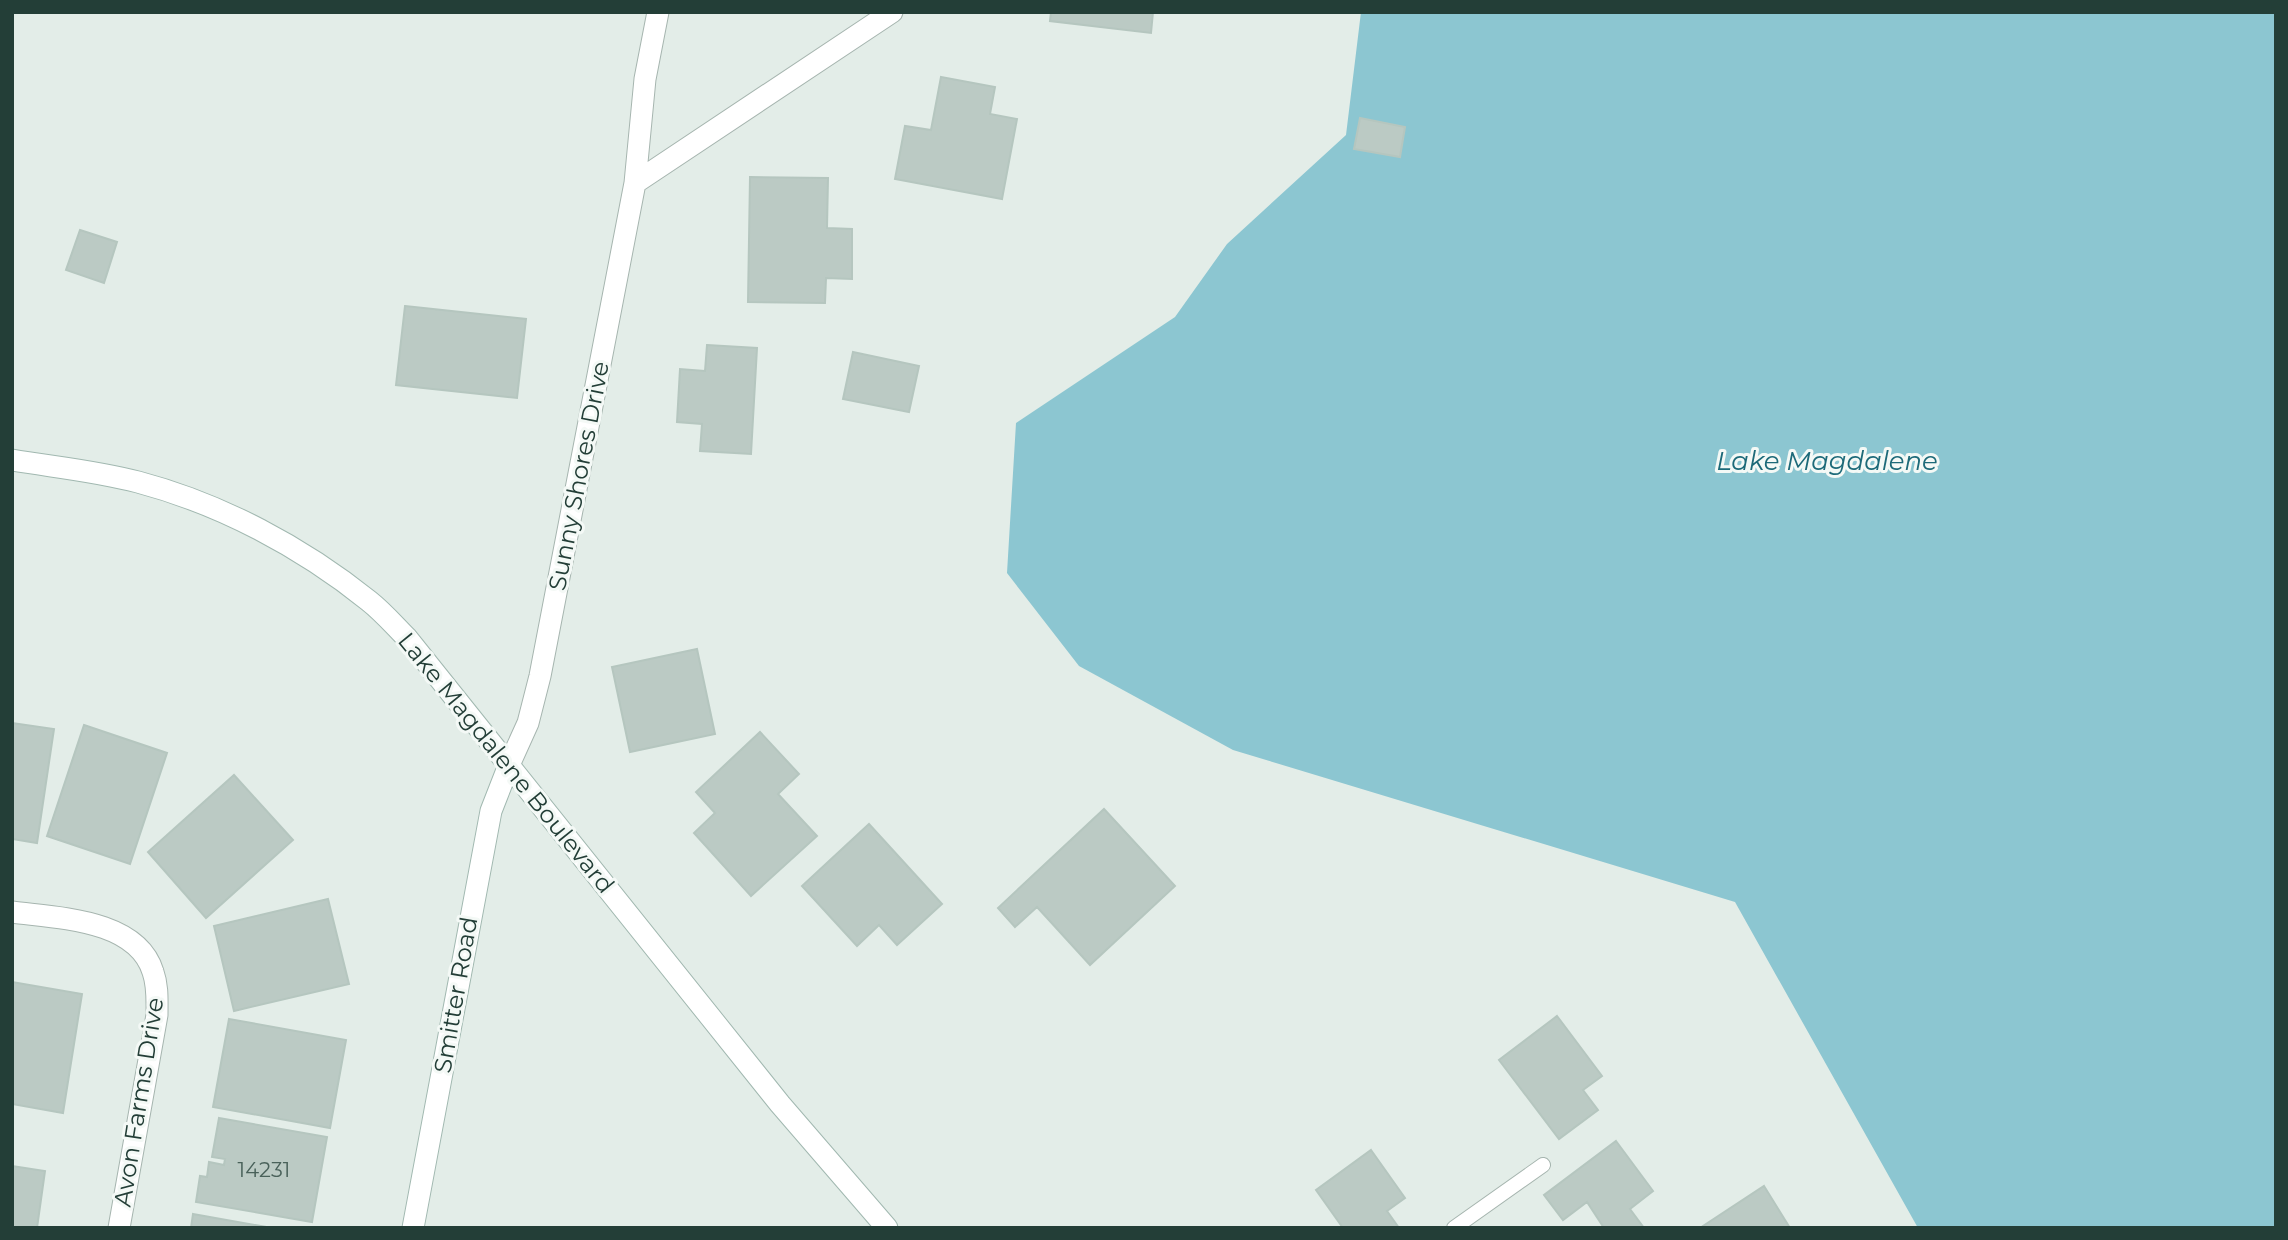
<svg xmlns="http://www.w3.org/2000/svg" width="2288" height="1240" font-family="Montserrat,sans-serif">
<rect width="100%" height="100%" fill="#e3ede8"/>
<!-- water -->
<path fill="#8cc6d1" d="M1361,12H2276V1228H1918L1735,902L1233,750L1079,666L1007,573L1016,423L1175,317L1227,244L1346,135Z"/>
<!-- building -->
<path fill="#bbcac4" stroke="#b5c6bf" stroke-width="2" d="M1051,12H1153L1151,33L1050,21Z
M941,77L995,87L990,114L1017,119L1002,199L895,179L905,126L931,130Z
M1360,118L1405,127L1400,157L1354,149Z
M750,177L828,178L827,228L852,229V279L826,278L825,303L748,302Z
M80,230L117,242L104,283L66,270Z
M405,306L526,319L517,398L396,385Z
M707,345L757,348L751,454L700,451L702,424L677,422L680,369L705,371Z
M853,352L919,366L909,412L843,399Z
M697,649L715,734L630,752L612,667Z
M12,723L54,729L37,843L12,839Z
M84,725L167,753L130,864L47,836Z
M760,732L799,774L778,794L817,836L751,896L694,833L715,813L696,792Z
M234,775L293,840L206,918L148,852Z
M1104,809L1175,886L1090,965L1037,907L1015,927L998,908Z
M869,824L942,904L897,945L879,925L857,946L802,886Z
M328,899L349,984L234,1011L214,926Z
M12,982L82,994L63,1113L12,1104Z
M1557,1016L1602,1076L1583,1090L1598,1110L1559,1139L1499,1060Z
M229,1019L346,1040L330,1128L213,1107Z
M219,1118L327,1137L312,1222L196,1202L200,1176L207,1177L209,1162L224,1165L225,1159L212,1157Z
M1616,1141L1653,1191L1630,1209L1644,1228H1604L1587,1202L1563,1220L1544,1195Z
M1371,1150L1405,1198L1387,1211L1399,1228H1343L1316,1190Z
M12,1166L45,1171L37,1228H12Z
M1764,1186L1790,1228H1700Z
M193,1214L272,1228H191Z"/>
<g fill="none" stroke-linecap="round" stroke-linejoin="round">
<defs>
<path id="lane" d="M1454,1228L1543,1165"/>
<path id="street" d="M635,183L892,12
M509,765L528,723L540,676L635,183L645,79L658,12
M12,912C57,918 137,919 153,972C158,986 157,1000 157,1015L119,1228"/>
<path id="secondary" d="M12,460C54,467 97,471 138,482C221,504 302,547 369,601C383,612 395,626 407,638L780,1104L887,1228
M413,1228L491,811L509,765"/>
</defs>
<!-- lane casing -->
<use href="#lane" stroke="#a6b5af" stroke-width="16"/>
<!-- street casing -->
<use href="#street" stroke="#a6b5af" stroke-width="23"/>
<!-- secondary casing -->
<use href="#secondary" stroke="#a1b8b0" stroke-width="23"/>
<!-- lane -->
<use href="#lane" stroke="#fff" stroke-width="14"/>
<!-- street -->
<use href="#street" stroke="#fff" stroke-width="21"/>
<!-- secondary -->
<use href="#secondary" stroke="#fff" stroke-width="21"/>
</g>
<g text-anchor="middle" stroke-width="6" stroke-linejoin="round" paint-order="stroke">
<!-- number labels -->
<g font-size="21" fill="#49615a">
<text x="264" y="1177">14231</text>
</g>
<!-- street labels -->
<g font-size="24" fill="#233e37" stroke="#f4f9f6">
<text transform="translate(579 476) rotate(-79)" y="8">Sunny Shores Drive</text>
<text transform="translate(506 763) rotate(51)" y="8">Lake Magdalene Boulevard</text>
<text transform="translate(456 995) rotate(-80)" y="8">Smitter Road</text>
<text transform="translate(139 1102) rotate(-81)" y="8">Avon Farms Drive</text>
</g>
<!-- water labels -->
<g font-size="26" font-style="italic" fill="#1d6a79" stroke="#f4f9f6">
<text x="1827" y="470">Lake Magdalene</text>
</g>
</g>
<!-- border -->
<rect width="2288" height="1240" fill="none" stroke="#233e37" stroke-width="28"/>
</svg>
